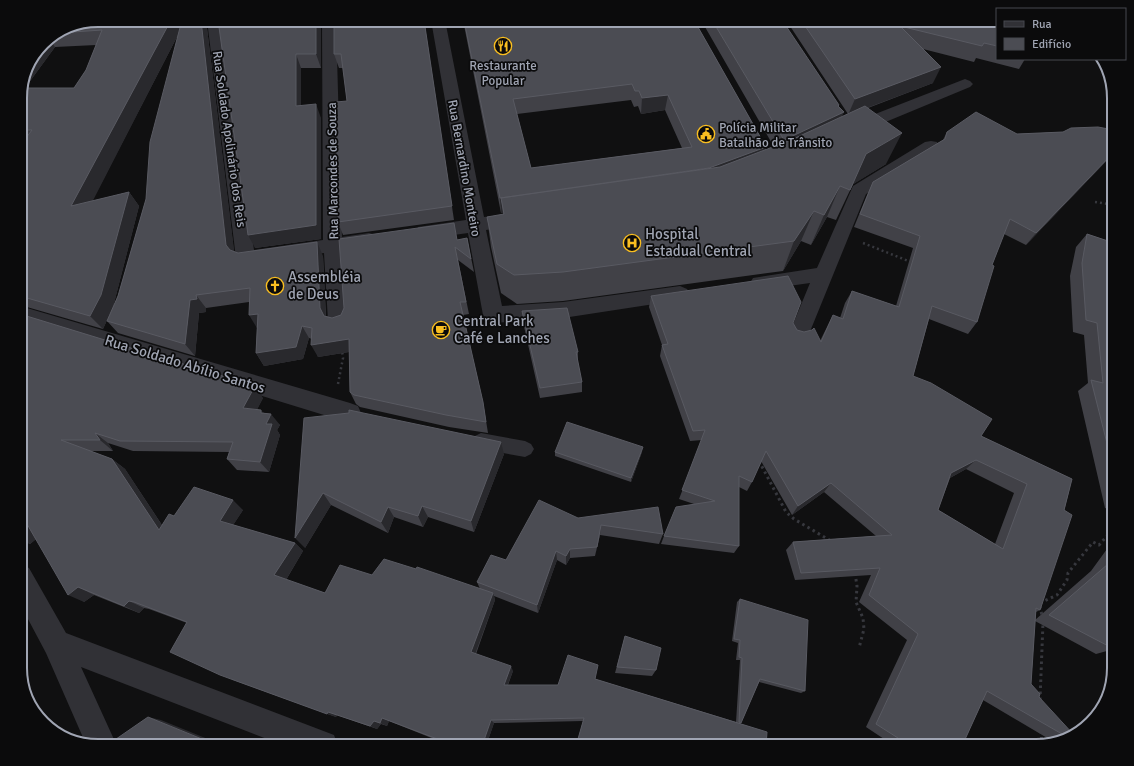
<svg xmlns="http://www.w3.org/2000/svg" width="1134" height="766" font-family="Signika,sans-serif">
<rect width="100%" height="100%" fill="#101011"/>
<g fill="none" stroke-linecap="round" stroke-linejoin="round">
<!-- path-far1 -->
<path stroke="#37383e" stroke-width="2.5" stroke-dasharray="2 3" stroke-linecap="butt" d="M1095,202L1114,205
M863,243L911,262
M510,337L511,344
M338,384L343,358L342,350"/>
<!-- path -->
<path stroke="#37383e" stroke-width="3" stroke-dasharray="2.5 3.5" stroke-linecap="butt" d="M759,461L786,512L794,519L831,541
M855,573L857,586L856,602L863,618L864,629L859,648
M1040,603L1057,595L1067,580L1068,573L1093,542L1099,545L1114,528
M1040,606L1042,616
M1040,700L1043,623
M1041,731L1042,745"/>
<!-- lane -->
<path fill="#313136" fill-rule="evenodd" d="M481,433L525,441L531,444L534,449L531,454L525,457L481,449L475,446L473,441L475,436Z"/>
<!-- street -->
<path fill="#313136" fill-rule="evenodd" d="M207,20H221L254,250L323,240L322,20H336L342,237L369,233L376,235L378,240L376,245L343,251L348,321L345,327L338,329L331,327L328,321L324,253L246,265L239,263L236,258Z
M431,20H445L484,217L518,213L525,214L527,219L525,224L486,230L502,306L563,302L680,286L687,289L690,294L687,299L563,318L493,323L486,321L483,315L468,233L425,239L418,237L416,232L418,227L466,220Z
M965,79L970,81L973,84L970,87L859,133L853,134L847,133L845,129L847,125Z
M931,141L937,142L939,146L937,150L866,194L809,334L806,340L799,342L792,340L789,334L810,283L760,290L753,288L750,283L753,278L817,268L853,186L925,142Z
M20,306L350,403L358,406L361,413L358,420L350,423L20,322Z
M20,564L29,568L66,633L334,735L338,746H285L81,667L117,746H98L85,742L46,653L20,604Z"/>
</g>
<!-- wall -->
<path fill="#414147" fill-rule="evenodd" d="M98,20H206L234,252L238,253L323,256L326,316L332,318L341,315L457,240L467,238L474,272L458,260L469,314L463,315L483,402L488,433L449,427L360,407L356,404L350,392L349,352L318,357L312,339L309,338L303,359L264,366L256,353L257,328L249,302L206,308V312L199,313L195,356L118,333L107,321L118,296L146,199L178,35L92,201L129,192L139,206L113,307L103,329L20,305V146L21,145H20V93L43,43L68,26ZM96,45L86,70L74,88H25L55,47Z
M218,20H321V68H301V106L321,118V239L255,248Z
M334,20H424L454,220L343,235L338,222L347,101L343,68H339L334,54Z
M463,20H694L766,147V150L774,147L701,20H782L839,107L842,117L848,114L786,20H991L997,25V59H1025L1019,69L976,58L974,62L923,49L933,83L868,108L886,164L853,184L836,220L827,217L811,245L801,241L783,271L563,301L517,304L501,293L491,247L487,217L503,215V213H501ZM631,100L634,107L638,106L641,114L665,110L682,148L531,168L517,114Z
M1114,130V153L1026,245L1004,234L992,265L977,322L968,334L929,319L913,376L981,436L1072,479L1040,610L1036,612L1035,620L1091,571L1107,549L1114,546L1113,541L1114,539V649L1096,654L1035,621L1031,684L1039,697L1071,738L1054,742L983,700L962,746H887V741L866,727L907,640L859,602L871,575L795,580L786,550L793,542L876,536L824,492L792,515L761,461L752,482L747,491L739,487V546L734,553L661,544L664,536L694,504L679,499L702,440L690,441L660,356L662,345L649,307L651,296L793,323L797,330L820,341L833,315L840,318L845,303L852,291L896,306L913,248L854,227L867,195L873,182L943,140L947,132L1017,134ZM966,469L1014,493L995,544L938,510L950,478Z
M1087,234L1114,243V511L1105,508L1078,391L1088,383L1084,335L1073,332L1070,276L1076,247Z
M522,311L578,352V363L582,382V392L540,398L523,322Z
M20,314L263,398L257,409L264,413L280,425L277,430L280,435L269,472L237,470L227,459L229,452L133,451L108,443L113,451H90L112,459L125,469L162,525L174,516L243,510L233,525L295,543L303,551L286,580L325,593L372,575L480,589L477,582L506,560L578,518L663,534L659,544L600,535L595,556L570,558L566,565L557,560L538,613L494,596L495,600L476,654L513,671L508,685H558L595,679L736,722L740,660H736L738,643L732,641L737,602L740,599L805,691L801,693L759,682L741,723H740L766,746H576L583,721L494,723L486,746H437L439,741L389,721L387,726L381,724L377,729L337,715L336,717L233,680L187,623L149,609L144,608L139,613L94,595L84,602L36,539L30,544L20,539Z
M304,418L504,454L474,532L428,517L423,527L394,517L388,533L331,505L305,548Z
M555,452H642L631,482L555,456Z
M625,636L656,670L652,676L615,673Z"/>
<!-- shaded-wall -->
<path fill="#29292d" d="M171,20H178L182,27L83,220L71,206Z
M201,20H206L235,258L226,245Z
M316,20H321V68L316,54Z
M424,20L454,220L452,206Z
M49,39L55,47L20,95L26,68L43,43Z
M296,54L301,68V120L296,106Z
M941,67L933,83L848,115L855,99Z
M668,95L665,110L641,114L642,98Z
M316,104L321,118V239L255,248L248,235Z
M839,105L835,116L844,112L838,127L779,155L784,140Z
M902,133L886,164L852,185L866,154Z
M766,147L762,162L501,198L503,213H501L500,198Z
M1114,152V153L1026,245L1036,233Z
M840,186L827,217L811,245L824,215Z
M129,192L139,206L113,307L103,329L90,316Z
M814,211L801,241L783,271L794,241Z
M317,242L323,256L326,321L320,308Z
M196,295L206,308V312L199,313L195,356L185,344L190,300Z
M258,314L257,328L249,315Z
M302,326L309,338L303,359L264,366L256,353Z
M349,339L355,351L318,357L311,345Z
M255,386L263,398L252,420L243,408Z
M261,410L269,419L271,414L280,425L277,430L280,435L269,472L260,462L266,424L261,413Z
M95,433L108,443L113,451L100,440Z
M501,442L504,454L474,532L471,521Z
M643,447L642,452L631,482V478Z
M112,459L125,469L171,539L159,530Z
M976,460L966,469L941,483L951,473Z
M831,483L824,492L792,515L798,506Z
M323,493L331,505L305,548L295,538Z
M233,500L243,510L230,530L220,521Z
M422,506L428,517L423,527L418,516Z
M388,507L394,517L388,533L381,522Z
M27,524L44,533L30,544L20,539V530Z
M601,525L600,535L595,556L597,547Z
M295,543L303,551L284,583L274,575Z
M570,549V558L566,565V556Z
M556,551L557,560L538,613L537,605Z
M78,587L94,595L84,602L68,595Z
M493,593L495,600L474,657L471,652Z
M129,601L144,608L139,613L124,606Z
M511,666L513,671L506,689L504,685Z
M26,693L36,713L30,707Z
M328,712L337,715L336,717L327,714Z
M148,717L161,720L225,746H219Z
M382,718L389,721L387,726L380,723Z
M491,720L494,723L486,746H482Z
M374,721L381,724L377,729L370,726Z"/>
<!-- building -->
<path fill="#4b4c53" stroke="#595a62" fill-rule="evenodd" d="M98,20H171L71,206L129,192L101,295L90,316L20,296V162L25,155H20V146L32,130H20V93L21,88H74L86,70L102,30L58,33L68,26Z
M182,20H201L226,245L230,250L238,253L317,242L320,308L324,316L332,318L341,315L344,308L339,239L454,223L457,240L467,238L471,259L455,247L466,302H460L483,402L486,422L446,415L354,395L350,392L349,339L311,345L312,328L302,326L296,347L256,353L258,314L249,315L250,288L196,295L197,299L190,300L185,344L107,321L118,296L146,199L150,142Z
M218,20H316V54H296V106L316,104V225L248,235Z
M334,20H424L452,206L338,222L336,102L347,101L341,54H334Z
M464,20H694L766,147L709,168L500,198ZM632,84L635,91H639L642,98L668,95L692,147L531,168L513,99Z
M712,20H782L839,105L838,106L844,112L784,140Z
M801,20H991L997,25V46L984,43L982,46L900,26L941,67L855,99Z
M865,106L902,133L866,154L850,190L840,186L824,215L814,211L794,241L563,272L514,275L497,264L487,217L504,214L501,198L720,167L791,140Z
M976,112L1017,134L1063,132L1071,128L1098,127L1114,130V152L1036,233L1010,219L992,265L994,266L977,322L932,306L913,376L931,383L992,419L981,436L1072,479L1064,510L1072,515L1040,610L1036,608L1031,684L1040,694L1039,697L1074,735L1071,738H1069L987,691L962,746H899L898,738L876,724L918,634L869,595L880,568L801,573L793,542L892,535L831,483L798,506L766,451L752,482L739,476V546L664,536L676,507L715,501L682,490L705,430L693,431L662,345L668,344L651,296L788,276L801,302L793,323L797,330L804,332L812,330L814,328L821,342L833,315L843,319L852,291L899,307L920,236L860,214L873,182L945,139L947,132ZM976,460L1027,484L1003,549L938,510L951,473Z
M1087,234L1114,243V471L1091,380L1103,383L1097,323L1086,320L1082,263Z
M567,308L578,352H576L582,382L540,388L522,311Z
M20,314L255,386L243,408L261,410V413L271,414L266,424H272L260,462L227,459L233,442L120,441L95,433L100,440H61L112,459L159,530L169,514L174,516L194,487L233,500L220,521L295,543L274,575L325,593L340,565L372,575L384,559L416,569L417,567L493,593L471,652L511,666L504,685H558L568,655L598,665L595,679L767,732L766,746H734L721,742V746H576L584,718L491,720L482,746H437L440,740L382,718L380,723L374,721L370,726L328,712L327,714L220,675L170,652L187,622L134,602L129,601L124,606L78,587L68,595L27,524L20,530Z
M349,410L501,442L471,521L422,506L418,516L388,507L381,522L323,493L295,538L304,418L349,413Z
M567,422L643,447L631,478L555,452Z
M539,500L578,518L658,507L663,534L601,525L597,547L570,549L566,556L556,551L537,605L477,582L491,555L506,560Z
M1114,555V649L1049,615L1108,564Z
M740,599L808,620L805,691L760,679L741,723L739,722L742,658L739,657L740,640L734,639Z
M625,636L661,648L656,670L617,667Z
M148,717L219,746H106Z"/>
<!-- icons -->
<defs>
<symbol id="restaurant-ring" viewBox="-11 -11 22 22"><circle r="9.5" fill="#0b0b0c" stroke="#f9be20" stroke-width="1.5"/><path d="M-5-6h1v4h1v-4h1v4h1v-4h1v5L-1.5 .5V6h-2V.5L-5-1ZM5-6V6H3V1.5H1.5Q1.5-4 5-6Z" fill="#f9be20"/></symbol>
<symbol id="civic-ring" viewBox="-11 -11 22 22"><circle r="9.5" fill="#0b0b0c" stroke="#f9be20" stroke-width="1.5"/><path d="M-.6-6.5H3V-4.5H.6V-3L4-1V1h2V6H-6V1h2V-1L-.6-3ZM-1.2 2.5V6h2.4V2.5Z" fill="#f9be20"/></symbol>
<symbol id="hospital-ring" viewBox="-11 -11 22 22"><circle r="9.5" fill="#0b0b0c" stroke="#f9be20" stroke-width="1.5"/><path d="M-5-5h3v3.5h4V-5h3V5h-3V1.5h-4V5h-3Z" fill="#f9be20"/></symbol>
<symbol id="church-ring" viewBox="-11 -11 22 22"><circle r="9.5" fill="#0b0b0c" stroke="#f9be20" stroke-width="1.5"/><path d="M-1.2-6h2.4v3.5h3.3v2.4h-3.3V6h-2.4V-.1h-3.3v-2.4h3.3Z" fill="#f9be20"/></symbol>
<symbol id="cafe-ring" viewBox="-11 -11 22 22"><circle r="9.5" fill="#0b0b0c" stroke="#f9be20" stroke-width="1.5"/><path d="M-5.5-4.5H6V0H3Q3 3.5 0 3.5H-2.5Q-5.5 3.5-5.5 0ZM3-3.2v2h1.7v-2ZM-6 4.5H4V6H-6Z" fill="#f9be20"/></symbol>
</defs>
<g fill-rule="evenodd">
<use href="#restaurant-ring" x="493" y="36" width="20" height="20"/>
<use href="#civic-ring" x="696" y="124" width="20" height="20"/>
<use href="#hospital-ring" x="622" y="233" width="20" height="20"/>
<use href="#church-ring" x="265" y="276" width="20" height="20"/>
<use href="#cafe-ring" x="431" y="320" width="20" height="20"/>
</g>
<g text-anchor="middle" stroke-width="3.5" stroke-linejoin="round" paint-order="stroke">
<!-- far-poi labels -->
<g font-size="13" fill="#a0a5b3" stroke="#0b0b0c">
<text x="503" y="70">Restaurante<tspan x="503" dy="15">Popular</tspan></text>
<text x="719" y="132" text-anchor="start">Polícia Militar<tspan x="719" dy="15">Batalhão de Trânsito</tspan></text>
</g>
<!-- far-street labels -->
<g font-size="13" fill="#a0a5b3" stroke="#0b0b0c">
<text transform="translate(230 139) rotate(82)" y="5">Rua Soldado Apolinário dos Reis</text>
<text transform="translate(465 168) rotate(80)" y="5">Rua Bernardino Monteiro</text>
<text transform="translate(332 171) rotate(-91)" y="5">Rua Marcondes de Souza</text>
</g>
<!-- poi labels -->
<g font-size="15" fill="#a0a5b3" stroke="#0b0b0c" text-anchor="start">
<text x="645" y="239">Hospital<tspan x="645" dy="17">Estadual Central</tspan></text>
<text x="288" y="282">Assembléia<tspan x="288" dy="17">de Deus</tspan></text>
<text x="454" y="326">Central Park<tspan x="454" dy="17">Café e Lanches</tspan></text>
</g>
<!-- street labels -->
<g font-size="15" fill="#a0a5b3" stroke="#0b0b0c">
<text transform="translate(185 364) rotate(17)" y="5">Rua Soldado Abílio Santos</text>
</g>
</g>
<!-- crop -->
<path d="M0 0H1134V766H0ZM98 27H1036A71 71 0 0 1 1107 98V668A71 71 0 0 1 1036 739H98A71 71 0 0 1 27 668V98A71 71 0 0 1 98 27Z" fill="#0b0b0c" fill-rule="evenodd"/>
<path fill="none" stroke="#a0a5b3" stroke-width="2" d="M98 27H1036A71 71 0 0 1 1107 98V668A71 71 0 0 1 1036 739H98A71 71 0 0 1 27 668V98A71 71 0 0 1 98 27Z"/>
<!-- legend -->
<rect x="996" y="8" width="130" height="52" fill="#0b0b0c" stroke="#47494f"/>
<rect x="1004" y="21" width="20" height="6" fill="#313136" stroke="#47494f"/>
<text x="1032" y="28" font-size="12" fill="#a0a5b3">Rua</text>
<rect x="1004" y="38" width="20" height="12" fill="#4b4c53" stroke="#47494f"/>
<text x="1032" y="48" font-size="12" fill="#a0a5b3">Edifício</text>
</svg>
